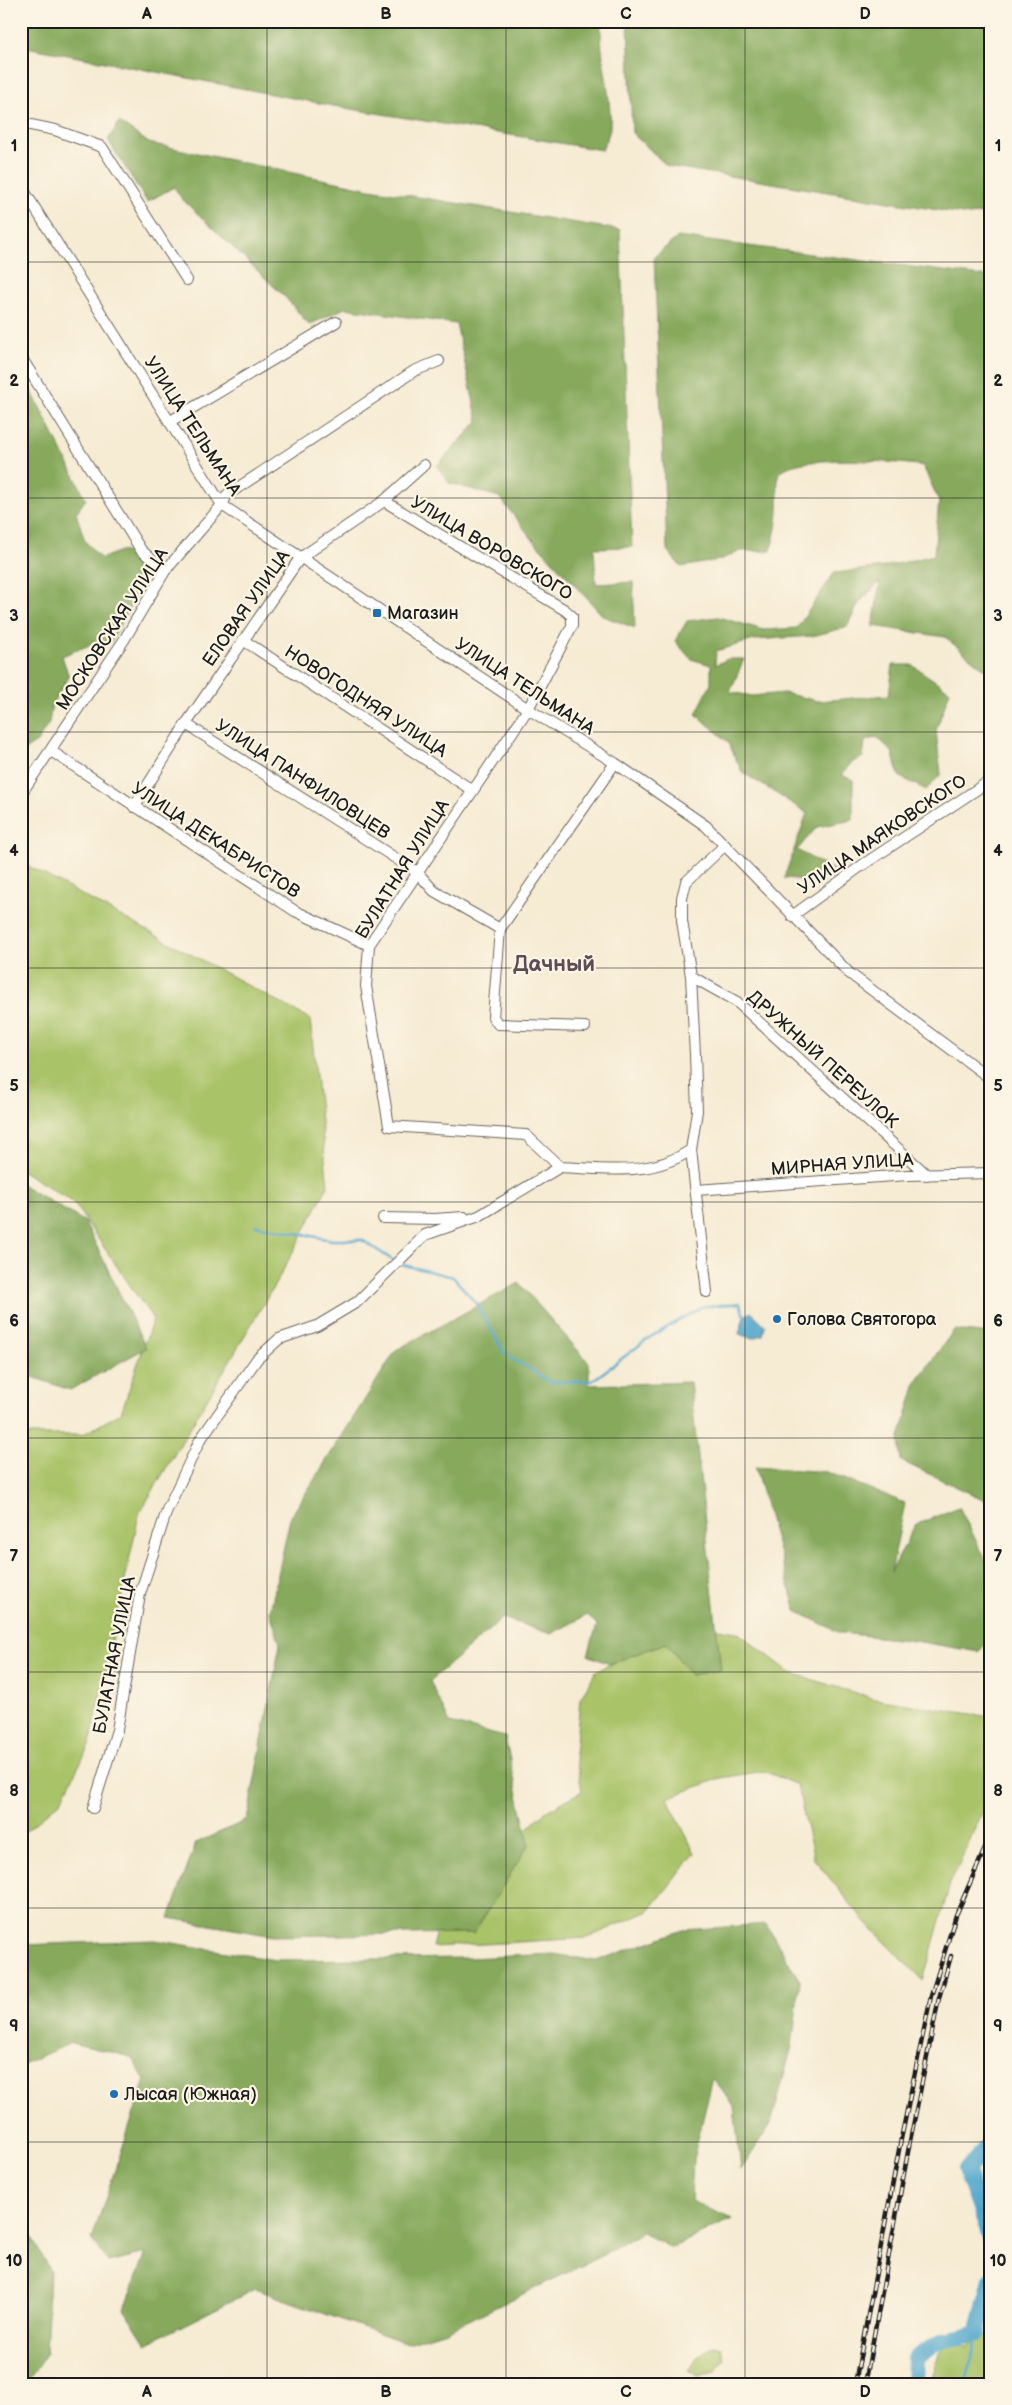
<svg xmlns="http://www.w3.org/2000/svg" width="1012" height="2405" font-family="'Balsamiq Sans',sans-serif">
<rect width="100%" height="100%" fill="#fcf5e5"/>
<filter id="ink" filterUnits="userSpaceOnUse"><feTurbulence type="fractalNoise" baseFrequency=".02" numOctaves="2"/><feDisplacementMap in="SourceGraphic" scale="10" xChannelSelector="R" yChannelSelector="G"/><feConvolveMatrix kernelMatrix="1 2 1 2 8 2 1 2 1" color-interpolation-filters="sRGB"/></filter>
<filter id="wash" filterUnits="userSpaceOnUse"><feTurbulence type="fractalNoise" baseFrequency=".0096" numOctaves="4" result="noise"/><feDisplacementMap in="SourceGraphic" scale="20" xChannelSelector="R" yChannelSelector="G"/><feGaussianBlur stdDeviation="1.12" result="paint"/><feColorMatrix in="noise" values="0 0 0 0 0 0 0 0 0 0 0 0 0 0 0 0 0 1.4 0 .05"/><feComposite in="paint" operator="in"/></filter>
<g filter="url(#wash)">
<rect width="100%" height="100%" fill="#f6ebd3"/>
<!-- green -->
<path fill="#a9c368" stroke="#627042" d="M21,862L310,1019L328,1186L280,1276L139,1514L90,1744L61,1801L21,1835V1435H82L121,1413L153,1319L73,1202L21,1170Z
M711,1628L737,1632L791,1673L875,1699L991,1717V1793L950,1884L923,1981L863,1919L814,1859L797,1785L764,1771L721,1778L667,1798L695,1853L649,1911L587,1938L432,1947L449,1880L515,1840L545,1812L582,1791L575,1754L580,1699L596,1671L636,1653Z
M991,2155V2210L983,2189V2164Z
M991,2332V2384H928C937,2366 939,2334 967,2346Z
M713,2346L722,2348L725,2359L716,2372L698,2376L688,2370L699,2356Z"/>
<!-- forest -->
<path fill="#86a95c" stroke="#51623c" d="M21,21H601C599,57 612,92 610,128C609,135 605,143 602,150L339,107L21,46Z
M628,21H991V212L969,215L667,166L632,133Z
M119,122L149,143L370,189L620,230L632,547L594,548L596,584L633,582L635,628L603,616L533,540L499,497L449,483L437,466L478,421L456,324L345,308L309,325L286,298L182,199L174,187L147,202L108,140Z
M678,237L991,277V672L979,665L945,637L873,626L880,581L859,603L847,627L813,636L754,640L716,651L715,665L728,659H744L730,692L752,696L784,693L818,701L889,695L893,665H912L950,691L936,730L941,774L926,790L899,776L892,752L877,737L865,741L863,757L851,763L842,775L853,780V820L817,827L797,850L840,874L808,880L784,878L807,813L742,772L728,742L696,714L711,684V665L691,659L675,641L687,621L718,617L764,630L797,628L834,573L884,567L934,555L939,501L923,466C901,462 786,452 779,475C776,485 779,499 778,509C778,523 774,537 771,551H740L720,560L681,567L667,550L654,257Z
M21,384L30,388L86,499L76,513L85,541L101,559L120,551L138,555L137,593L111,642L87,646L62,656L69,677L52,704L49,723L37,742L21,752V641L27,629L21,616Z
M21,1184L85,1222L146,1348L70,1390L21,1373Z
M519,1283L589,1363V1385L690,1382L721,1670L691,1675L666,1643L609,1664L588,1655L597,1625L587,1615L551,1634L503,1618L430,1681L450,1723L505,1737L529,1844L474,1933L273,1936L169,1918L196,1843L247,1820L280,1644L270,1612L290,1518L396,1350Z
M954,1330L991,1334V1508L987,1501L901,1461L899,1441L916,1382Z
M755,1467L827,1472L905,1503L891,1572L915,1525L959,1507L991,1570V1636L979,1652L915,1641L840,1633L796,1611Z
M766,1924L800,1981L792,2046L771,2124L741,2170L734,2107L713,2078L693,2159L691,2201L732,2219L671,2248L642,2232L604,2255L446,2331L407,2343L255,2289L146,2344L124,2309L146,2253L108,2262L92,2239L145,2080L131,2057L71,2043L21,2065V1945L155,1940L275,1960L470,1958L554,1954L596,1961L683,1930Z
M21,2218L50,2271L46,2354L26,2384H21Z"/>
<!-- water -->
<path fill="#4fa6cc" stroke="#366174" d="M751,1312L765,1325L763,1335L752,1338L739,1334L744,1316Z"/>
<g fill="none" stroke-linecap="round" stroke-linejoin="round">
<!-- stream -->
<path stroke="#4fa6cc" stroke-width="2.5" d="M256,1225L332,1240H362L394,1261
M399,1264L453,1277L476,1303L505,1354L550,1382L592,1381L649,1338L702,1307L740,1303L744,1316
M966,2384L977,2334"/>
<!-- river -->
<path stroke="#4fa6cc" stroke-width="16" d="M991,2142L966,2170L991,2240
M914,2384L915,2358L943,2340L977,2334L991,2279"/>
</g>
</g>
<g filter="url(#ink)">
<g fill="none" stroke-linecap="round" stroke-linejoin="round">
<defs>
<path id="minor" d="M21,123L55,130L102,147L187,280
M21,186L222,505L528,709L615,763L706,826L849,973L991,1079
M21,357L141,550L165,571
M169,422L336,322
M384,501L565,610L572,616V626L528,709L369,945L366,986L389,1126L526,1135L560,1167C607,1169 650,1177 691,1150
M243,640L472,790
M186,724L417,872L434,891L500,929
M51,751L295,911L369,945
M21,794L124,640L165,571L222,505L227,495L414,371L439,361
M134,807L186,724L300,558L384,501L424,465
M792,916L864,864L991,780
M691,976L737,1002L927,1175
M585,1027L498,1024L493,1017L500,929L615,763
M696,1190L908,1175L991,1173
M383,1218L435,1219L464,1217
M707,1292L691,1150L697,1111L695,1055L691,976L682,921V898L686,882L725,845
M93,1808L117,1730L140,1594L167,1510L200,1440L257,1359L279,1339L317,1326L357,1302L425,1235L479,1216L560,1167"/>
</defs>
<!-- minor casing -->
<use href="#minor" stroke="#68645c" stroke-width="12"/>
<!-- minor -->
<use href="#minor" stroke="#fff" stroke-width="10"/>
<defs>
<path id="rail" d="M855,2384L901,2139L931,1996L956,1915L991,1835
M865,2384L910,2141L939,1998L951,1956"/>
</defs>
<!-- rail casing -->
<use href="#rail" stroke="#1c1c1c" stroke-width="4.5"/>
<!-- rail -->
<use href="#rail" stroke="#fcf5e5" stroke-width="2.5" stroke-dasharray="8" stroke-linecap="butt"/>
</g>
</g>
<!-- grid -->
<path fill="none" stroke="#1c1c1c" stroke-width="1" stroke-opacity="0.55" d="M267,21V2384M506,21V2384M745,21V2384M21,262H991M21,498H991M21,732H991M21,968H991M21,1202H991M21,1438H991M21,1672H991M21,1908H991M21,2142H991"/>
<!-- markers -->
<g fill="#1f6fb2" stroke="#fcf5e5" stroke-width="2">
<rect x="372" y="608" width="10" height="10" rx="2.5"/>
<circle cx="777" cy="1319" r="5"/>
<circle cx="114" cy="2094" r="5"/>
</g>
<g text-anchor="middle" stroke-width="4.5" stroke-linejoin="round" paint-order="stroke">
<!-- street labels -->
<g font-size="18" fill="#1c1c1c" stroke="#fcf5e5">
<text transform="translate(193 426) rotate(57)" y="6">УЛИЦА ТЕЛЬМАНА</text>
<text transform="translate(492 548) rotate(31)" y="6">УЛИЦА ВОРОВСКОГО</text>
<text transform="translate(246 608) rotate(-55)" y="6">ЕЛОВАЯ УЛИЦА</text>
<text transform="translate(112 629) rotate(-57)" y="6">МОСКОВСКАЯ УЛИЦА</text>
<text transform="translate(525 686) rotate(33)" y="6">УЛИЦА ТЕЛЬМАНА</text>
<text transform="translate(366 701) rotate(33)" y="6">НОВОГОДНЯЯ УЛИЦА</text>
<text transform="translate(303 779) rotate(33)" y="6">УЛИЦА ПАНФИЛОВЦЕВ</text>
<text transform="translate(882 834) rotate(-34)" y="6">УЛИЦА МАЯКОВСКОГО</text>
<text transform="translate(216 840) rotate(33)" y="6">УЛИЦА ДЕКАБРИСТОВ</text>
<text transform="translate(402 869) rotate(-58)" y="6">БУЛАТНАЯ УЛИЦА</text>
<text transform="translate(823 1059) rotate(42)" y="6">ДРУЖНЫЙ ПЕРЕУЛОК</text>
<text transform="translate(842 1164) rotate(-4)" y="6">МИРНАЯ УЛИЦА</text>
<text transform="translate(114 1655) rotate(-79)" y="6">БУЛАТНАЯ УЛИЦА</text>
</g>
<!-- poi labels -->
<g font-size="18" fill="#1c1c1c" stroke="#fcf5e5" text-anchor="start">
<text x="387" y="619">Магазин</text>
<text x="787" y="1325">Голова Святогора</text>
<text x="124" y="2100">Лысая (Южная)</text>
</g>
<!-- district labels -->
<g font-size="22" font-weight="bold" fill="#5e4b55" stroke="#fcf5e5">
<text x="554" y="971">Дачный</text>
</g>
</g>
<!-- margin -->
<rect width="1012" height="2405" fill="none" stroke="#fcf5e5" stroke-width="55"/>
<rect x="28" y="28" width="956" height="2350" fill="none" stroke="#1c1c1c" stroke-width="2"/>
<g font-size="16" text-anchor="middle" font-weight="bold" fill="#1c1c1c">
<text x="147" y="19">A</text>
<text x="386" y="19">B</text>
<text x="626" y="19">C</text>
<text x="865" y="19">D</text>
<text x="14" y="151">1</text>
<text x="998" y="151">1</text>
<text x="14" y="386">2</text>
<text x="998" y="386">2</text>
<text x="14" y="621">3</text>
<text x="998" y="621">3</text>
<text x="14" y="856">4</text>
<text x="998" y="856">4</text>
<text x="14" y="1091">5</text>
<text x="998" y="1091">5</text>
<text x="14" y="1326">6</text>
<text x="998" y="1326">6</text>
<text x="14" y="1561">7</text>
<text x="998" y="1561">7</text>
<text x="14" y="1796">8</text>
<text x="998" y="1796">8</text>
<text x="14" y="2031">9</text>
<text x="998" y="2031">9</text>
<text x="14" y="2266">10</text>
<text x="998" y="2266">10</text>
<text x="147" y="2397">A</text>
<text x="386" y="2397">B</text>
<text x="626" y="2397">C</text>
<text x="865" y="2397">D</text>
</g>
</svg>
